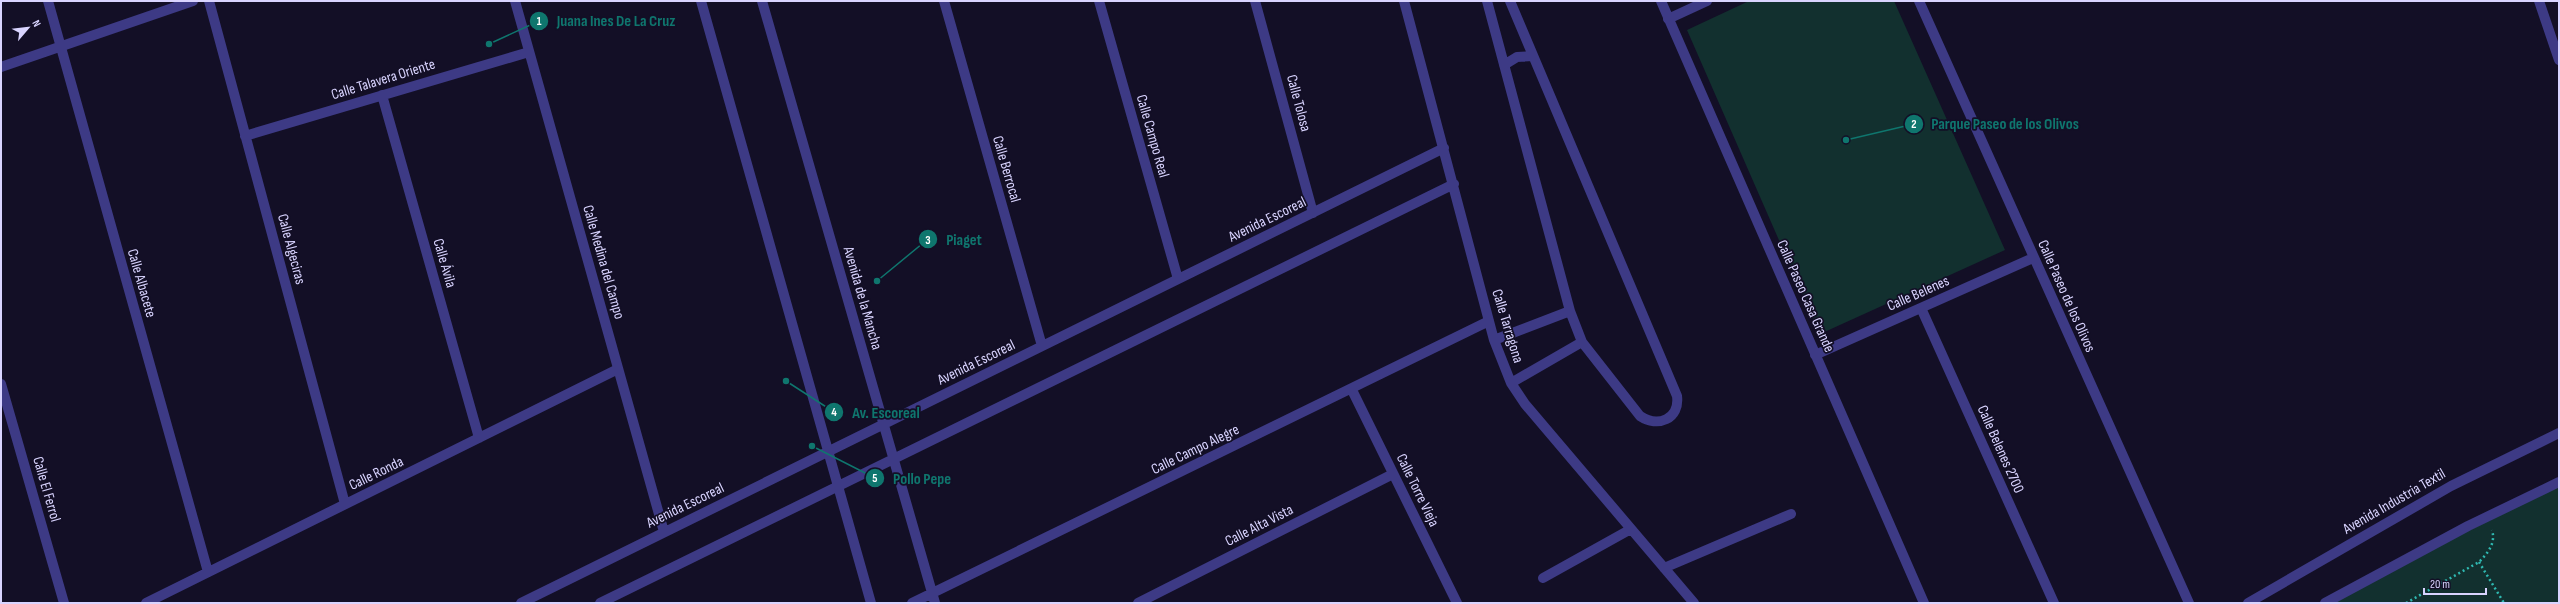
<svg xmlns="http://www.w3.org/2000/svg" width="2560" height="604" font-family="'Sofia Sans Condensed',sans-serif">
<rect width="100%" height="100%" fill="#130f26"/>
<!-- green -->
<path fill="#12302f" d="M1749,1H1894L2005,250L1820,334L1687,30Z
M2559,485V603H2326Z"/>
<g fill="none" stroke-linecap="round" stroke-linejoin="round">
<!-- path -->
<path stroke="#2fb8b0" stroke-width="2.5" stroke-dasharray="2 3" stroke-linecap="butt" d="M2479,562L2504,603
M2406,603L2479,562C2488,553 2496,543 2492,530"/>
<!-- minor -->
<path stroke="#3d3a85" stroke-width="10" d="M48,1L208,572
M209,1L345,504
M515,1L664,532
M701,1L871,603
M762,1L935,603
M944,1L1042,346
M1099,1L1178,279
M1255,1L1313,213
M1404,1L1494,340L1511,383L1525,404L1694,603
M1487,1L1570,311L1582,342L1640,416C1658,428 1680,419 1677,396L1510,1
M1661,1L1924,603
M1919,1L2189,603
M2539,1L2559,60
M1668,19L1707,1
M1504,65L1517,57L1533,56
M1,67L193,1
M382,95L479,438
M245,136L529,52
M1921,308L2054,603
M1494,340L1570,311
M1815,355L2033,258
M1511,383L1582,342
M1,384L64,603
M1352,390L1457,603
M1664,568L1791,514
M1543,578L1631,529
M146,603L618,369
M521,603L1444,148
M600,603L1454,184
M912,603L1489,321
M1138,603L1393,474
M2248,603L2451,486L2559,433
M2325,603L2468,526L2559,482"/>
</g>
<g text-anchor="middle" stroke-width="3.5" stroke-linejoin="round" paint-order="stroke">
<!-- street labels -->
<g font-size="15" fill="#d9d4ff" stroke="#130f26">
<text transform="translate(383 79) rotate(-17)" y="5">Calle Talavera Oriente</text>
<text transform="translate(1299 103) rotate(75)" y="5">Calle Tolosa</text>
<text transform="translate(1153 136) rotate(74)" y="5">Calle Campo Real</text>
<text transform="translate(1007 169) rotate(74)" y="5">Calle Berrocal</text>
<text transform="translate(1267 219) rotate(-26)" y="5">Avenida Escoreal</text>
<text transform="translate(292 249) rotate(75)" y="5">Calle Algeciras</text>
<text transform="translate(604 262) rotate(74)" y="5">Calle Medina del Campo</text>
<text transform="translate(445 263) rotate(74)" y="5">Calle Ávila</text>
<text transform="translate(142 283) rotate(74)" y="5">Calle Albacete</text>
<text transform="translate(1918 293) rotate(-24)" y="5">Calle Belenes</text>
<text transform="translate(1806 296) rotate(66)" y="5">Calle Paseo Casa Grande</text>
<text transform="translate(2067 296) rotate(66)" y="5">Calle Paseo de los Olivos</text>
<text transform="translate(863 298) rotate(74)" y="5">Avenida de la Mancha</text>
<text transform="translate(1508 326) rotate(73)" y="5">Calle Tarragona</text>
<text transform="translate(976 362) rotate(-26)" y="5">Avenida Escoreal</text>
<text transform="translate(1195 449) rotate(-26)" y="5">Calle Campo Alegre</text>
<text transform="translate(2001 449) rotate(66)" y="5">Calle Belenes 2700</text>
<text transform="translate(376 473) rotate(-26)" y="5">Calle Ronda</text>
<text transform="translate(47 489) rotate(74)" y="5">Calle El Ferrol</text>
<text transform="translate(1418 490) rotate(64)" y="5">Calle Torre Vieja</text>
<text transform="translate(2394 501) rotate(-30)" y="5">Avenida Industria Textil</text>
<text transform="translate(685 505) rotate(-26)" y="5">Avenida Escoreal</text>
<text transform="translate(1259 525) rotate(-27)" y="5">Calle Alta Vista</text>
</g>
</g>
<!-- callouts -->
<path fill="none" stroke="#0f766e" stroke-width="1.5" d="M489 44L539 21M1846 140L1914 124M877 281L928 239M786 381L834 412M812 446L875 478"/>
<g fill="#0f766e" stroke="#130f26" stroke-width="1.5">
<circle cx="489" cy="44" r="4"/>
<circle cx="1846" cy="140" r="4"/>
<circle cx="877" cy="281" r="4"/>
<circle cx="786" cy="381" r="4"/>
<circle cx="812" cy="446" r="4"/>
<circle cx="539" cy="21" r="10"/>
<circle cx="1914" cy="124" r="10"/>
<circle cx="928" cy="239" r="10"/>
<circle cx="834" cy="412" r="10"/>
<circle cx="875" cy="478" r="10"/>
</g>
<g font-size="12" text-anchor="middle" font-weight="bold" fill="#fff">
<text x="539" y="25">1</text>
<text x="1914" y="128">2</text>
<text x="928" y="244">3</text>
<text x="834" y="416">4</text>
<text x="875" y="482">5</text>
</g>
<g font-size="16" text-anchor="middle" font-weight="bold" fill="#0f766e" stroke="#130f26" stroke-width="3.5" stroke-linejoin="round" paint-order="stroke">
<text x="616" y="26">Juana Ines De La Cruz</text>
<text x="2005" y="129">Parque Paseo de los Olivos</text>
<text x="964" y="245">Piaget</text>
<text x="886" y="418">Av. Escoreal</text>
<text x="922" y="484">Pollo Pepe</text>
</g>
<!-- border -->
<rect width="2560" height="604" fill="none" stroke="#d9d4ff" stroke-width="4"/>
<!-- north arrow -->
<g transform="translate(28 28) rotate(62)" stroke="#130f26" stroke-width="3" paint-order="stroke">
<path d="M0-3L7 15L0 10L-7 15Z" fill="#d9d4ff"/>
<text y="-6" font-size="11" font-weight="bold" text-anchor="middle" fill="#d9d4ff">N</text>
</g>
<!-- scale -->
<path d="M2424 588v6h62v-6" fill="none" stroke="#d9d4ff" stroke-width="2"/>
<text x="2430" y="588" font-size="12" fill="#d9d4ff" stroke="#130f26" stroke-width="3" paint-order="stroke">20 m</text>
</svg>
